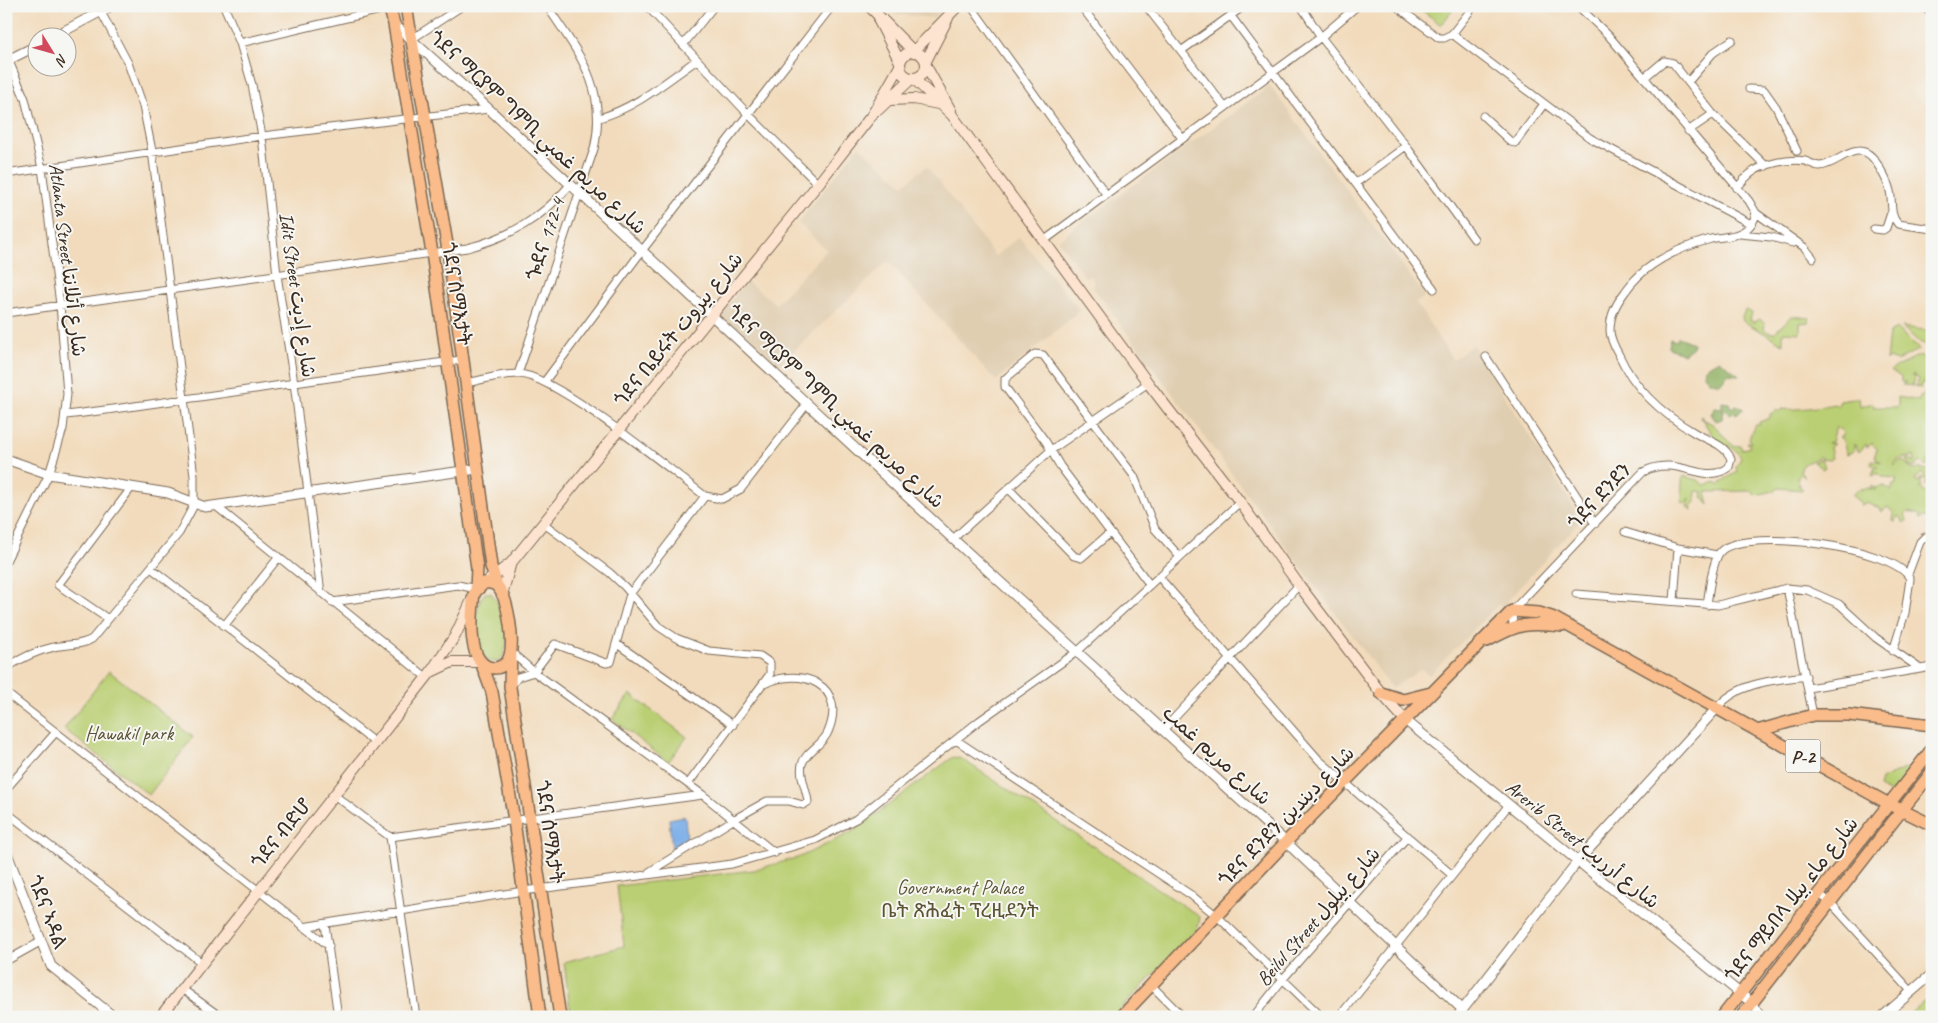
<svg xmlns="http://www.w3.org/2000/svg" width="1938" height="1023" font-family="Caveat,'Playpen Sans Arabic','Noto Sans Ethiopic',sans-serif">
<rect width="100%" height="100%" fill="#f6f6f2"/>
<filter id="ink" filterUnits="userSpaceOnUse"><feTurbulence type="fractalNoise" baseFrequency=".02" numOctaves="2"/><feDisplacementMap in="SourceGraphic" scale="10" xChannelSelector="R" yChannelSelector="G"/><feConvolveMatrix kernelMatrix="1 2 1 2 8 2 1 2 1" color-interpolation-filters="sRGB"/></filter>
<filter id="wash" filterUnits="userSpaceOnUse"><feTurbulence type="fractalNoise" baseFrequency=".0096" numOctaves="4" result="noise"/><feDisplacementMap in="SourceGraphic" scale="20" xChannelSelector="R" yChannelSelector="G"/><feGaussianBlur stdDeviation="1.12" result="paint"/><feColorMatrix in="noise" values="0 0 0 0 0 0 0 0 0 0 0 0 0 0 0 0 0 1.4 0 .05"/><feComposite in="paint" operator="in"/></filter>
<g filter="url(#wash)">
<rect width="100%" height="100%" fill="#f2dbbc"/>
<!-- built -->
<path fill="#e0ceb1" d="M889,6H953L934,18L895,14Z
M1270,86L1425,296L1416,303L1453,360L1473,345L1576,511L1573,516L1580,521L1502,607L1498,605L1429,675L1421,669L1392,689L1093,287L1095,283L1090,276L1085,277L1058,240Z
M859,146L903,185L927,166L995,256L1019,237L1080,311L996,381L888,261L774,370L719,317L746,281L776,304L827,250L798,223Z"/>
<!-- green -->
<path fill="#bacf73" stroke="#7a7c48" d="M1417,6H1456L1441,25Z
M1745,310L1752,313L1750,320L1754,322L1760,319L1765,324L1764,329L1768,332L1774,333L1792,316L1810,318L1808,322L1800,323V333L1783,332V344L1743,321L1742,317Z
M1902,327L1932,331V345L1921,344Z
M1897,329L1919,349L1897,361L1888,358L1886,361L1889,333Z
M1920,355L1924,358L1928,356L1929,359H1932V393H1927V384L1923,383L1920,385L1921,388L1916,387L1919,379L1913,375L1914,374L1911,376L1915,377L1914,383L1911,384L1915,386L1902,385L1906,382H1901V377L1891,371L1896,367Z
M1925,394L1932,397V459L1926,462L1931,463L1926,467L1921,462L1915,466H1910L1906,460L1910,459L1915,462L1914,456L1897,460L1894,466L1898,462L1903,461L1911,468L1928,470L1932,477L1929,487L1926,485L1927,481L1922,473L1915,480L1918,482L1921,478L1924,479L1920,482L1922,485L1920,488L1932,498V522L1929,517H1924L1920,519V515L1908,512L1905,514L1907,521L1904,524L1901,517L1898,516L1895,522L1893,521L1894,514L1888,507L1881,512L1879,508L1866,503L1860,505L1861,503L1852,496L1856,490L1866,488L1876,490L1869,488L1873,485L1874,488L1885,486L1891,491L1893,485L1896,484V478L1883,477L1876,473L1874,476L1872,475L1875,467H1878L1871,464L1872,460L1882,462L1876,459L1875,454L1877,449L1872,444L1873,443L1867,447L1866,444L1859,452L1854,444V451L1847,454L1842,439L1839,437L1843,435V432L1836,427L1832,442L1827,443L1834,444L1830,447L1832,458L1829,460L1821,459L1825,467L1823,469L1813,462L1821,459L1820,456C1813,463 1804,459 1800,471L1805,476L1798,475V484L1803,490L1777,488L1775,491L1755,495L1752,491L1706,492L1709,505L1702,497L1703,492L1696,491L1695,502L1691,506L1692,511L1687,507L1690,498L1687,503L1681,502C1683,493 1680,482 1684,476L1698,480L1704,485L1717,482L1719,486L1722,481L1737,472L1736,467L1741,458C1737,448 1727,446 1719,442C1712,437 1709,429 1705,424L1706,422L1700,418L1701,416L1703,420C1724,425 1723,447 1741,446V450L1750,447L1747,442L1751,443L1749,438L1755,425H1760L1759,422L1770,418V414L1777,410L1779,412L1782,409C1793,411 1824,406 1835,404L1837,407L1840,401L1859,398L1860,407L1873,403L1874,407H1898V397L1919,401L1920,397Z
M485,593H491C504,608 517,650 496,662C471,663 472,605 485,593Z
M109,671L193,737L149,795L64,729Z
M630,694L687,737L668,762L612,719Z
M953,757L962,759L1200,917L1198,928L1113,1017H571L564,962L624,946L617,886L754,870L800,857L852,832Z
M1904,769L1908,772L1891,793L1879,787L1881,780Z
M1932,995V1017H1906Z"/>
<!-- forest -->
<path fill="#93b265" stroke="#676e42" d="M1678,337L1693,343V347L1684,354L1669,348L1670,339L1677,341Z
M1719,360L1739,375L1728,374L1720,384L1709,381L1704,375L1705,368Z
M1722,402L1729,403L1731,408L1737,405L1743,409L1737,415L1733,412L1731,414L1723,409L1722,419L1716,421L1711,414L1715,407L1722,408Z"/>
<!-- water -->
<path fill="#7caee8" stroke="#5c6c83" d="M685,816L687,841L672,849L669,819Z"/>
</g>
<g filter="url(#ink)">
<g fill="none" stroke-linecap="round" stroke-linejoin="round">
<defs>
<path id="minor" d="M224,6L240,43L252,85L262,136L277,275L294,383L321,593
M647,6L748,114L818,184
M971,6L1106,194
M1081,6L1182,138
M1146,6L1224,106
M1301,6L1321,37L1406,146L1474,239
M1396,6L1439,38H1444L1452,34L1590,138L1751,224
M1578,6L1608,35L1749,201L1756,213L1804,247L1813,258
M1921,6L1932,13
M1231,16L1434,289
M1452,34L1474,6
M412,39L462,6
M240,43L389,8
M683,45L714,6
M1181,51L1244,6
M6,54L25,99L42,168L60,304L67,394L63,429L49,474L6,561
M1644,78L1664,61L1673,63L1713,114L1766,166
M1688,82L1713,53L1732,40
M1749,89L1764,90L1776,107L1797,151
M1483,116L1511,142L1515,143L1544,104
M599,118C636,108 665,82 697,60
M1688,131L1713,114
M6,174L262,136L489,109
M1356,183L1406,146
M1737,188C1741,183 1745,178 1750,174C1761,164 1790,158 1805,161C1810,162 1814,166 1820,166C1837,165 1855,140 1872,157C1879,165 1888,182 1890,191C1893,204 1889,214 1898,224L1932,229
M1874,229L1883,230L1886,228L1891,213
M1740,234L1771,237L1793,243
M1045,240L1321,37L1357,6
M6,313L467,248C510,237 542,218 570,185
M1486,357L1595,524
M518,374L594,149C608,88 579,54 547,6
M545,381L641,252L832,6
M465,383C482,380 501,374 518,374C554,374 671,470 705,496L722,499L741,489L807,404
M66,415C199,399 330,376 462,360
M1009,489L1074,556L1081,558L1110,533
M217,507L426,677
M543,523L610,573L625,587L658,626L676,638L709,651L760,656L770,663V674L688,784
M1625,532L1678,548L1717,555
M953,539L1051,450L1148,383
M151,568L374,742
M1908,574L1920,542L1925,537H1932
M1159,577L1319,760L1452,875
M1150,585L1060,466L1046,442L1005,387V379L1035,354L1043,355L1134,476L1155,529L1180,557
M1787,588L1813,715
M1576,594L1718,605L1787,588L1807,590L1839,604L1876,638L1919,668
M1674,601L1678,548
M332,602L458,585L476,589
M1707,605C1709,592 1712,558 1722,550C1749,528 1896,547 1910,579L1905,613L1893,651
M108,619L58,585L132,487
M224,626L278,558
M1513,626L1512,611L1643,472C1678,453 1704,487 1729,467L1731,459C1725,444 1707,440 1695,433C1662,414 1635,390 1619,355C1615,348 1610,339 1610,330C1610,315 1616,304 1625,292C1644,264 1678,248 1711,239C1720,237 1732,237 1740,233C1748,230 1755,221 1756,213
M617,644L733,725
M511,652L534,672L703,795L775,853
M6,668C21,658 36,651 54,647C67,644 81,646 92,639L179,533L194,505V476L152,151L143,106L128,63L101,12
M511,686L518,677L534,672L555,644L606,663L611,662L630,594L705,496
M1808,688L1932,667
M6,693L329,946
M1716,709C1737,682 1774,680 1806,676
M1163,730L1299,585
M956,740L1191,895L1217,916L1322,1017
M6,789L56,732
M334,795L390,837L416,1017
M6,812L202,963
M390,837L703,795
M649,872L733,820L767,801H789L803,805L808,802C807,790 799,776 802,764C806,751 823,745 828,732C848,685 802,666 764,684
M1819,894L1830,902L1911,991
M325,924L338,1017
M303,927L523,891L732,864L815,840L856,819L979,721L1078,651L1240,502
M6,961L40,942
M1151,985L1183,1017
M182,989L221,1017
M1752,1003L1762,1017
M1253,1017L1283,979L1408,836
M1339,1017L1508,806"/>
<path id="tertiary" d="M394,24L489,109L953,539L1286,842L1463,1010
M51,38L111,6
M6,61L38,45
M6,459L49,474L168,493L205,507L477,469
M1405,720L1752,1003
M6,851L51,966L114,1017
M1457,1017L1578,861L1716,709
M1882,1017L1932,974"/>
<path id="secondary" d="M869,6L913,51
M879,21L900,62
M914,51L958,6
M900 65a13 13 0 1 1 26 0a13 13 0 1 1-26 0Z
M926,61L948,18
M926,66L951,111
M913,78L952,115L1148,383L1240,502L1299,585L1381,693L1405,720
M890,100L914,99L938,104
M878,110L912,78
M489,580L511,563L818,184L872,115L900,66
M502,595L510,566
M431,672L452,662H481
M160,1017L430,673L455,636L472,600"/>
<path id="primary" d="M389,6L394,24L432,253L477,568L476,589
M406,6L448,250L491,566L497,586
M484,583C490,582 497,584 500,590C508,601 515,645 509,658C507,664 500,668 494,668C465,667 472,611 474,593Z
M1487,641C1518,624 1526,622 1562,626
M511,652L510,687L560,1017
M481,662L492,692L514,820L540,1017
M1381,693L1403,700L1431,693
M1757,731L1813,715H1849L1932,725
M1902,810L1932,772
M1121,1017L1286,842L1512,611L1539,613L1554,618L1889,804L1932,749"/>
<path id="trunk" d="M1722,1017L1889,804L1932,825
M1741,1017L1902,810"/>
</defs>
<!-- minor casing -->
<use href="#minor" stroke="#7b6855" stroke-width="9"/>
<!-- tertiary casing -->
<use href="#tertiary" stroke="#7b6855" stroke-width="11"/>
<!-- secondary casing -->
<use href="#secondary" stroke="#7b6855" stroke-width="12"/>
<!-- primary casing -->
<use href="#primary" stroke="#7b6855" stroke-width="14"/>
<!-- trunk casing -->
<use href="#trunk" stroke="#7b6855" stroke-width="14"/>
<!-- minor -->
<use href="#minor" stroke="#fff" stroke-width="7"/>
<!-- tertiary -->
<use href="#tertiary" stroke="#fff" stroke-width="9"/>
<!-- secondary -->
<use href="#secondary" stroke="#fde4d0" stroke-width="10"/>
<!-- primary -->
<use href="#primary" stroke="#f9bc8a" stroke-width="11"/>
<!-- trunk -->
<use href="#trunk" stroke="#f9bc8a" stroke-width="11"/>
</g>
</g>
<g text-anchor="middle" stroke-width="4" stroke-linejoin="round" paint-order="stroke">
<!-- shield labels -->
<rect fill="#f6f6f2" stroke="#73675e" stroke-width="1" x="1785.5" y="739.5" width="35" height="33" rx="4"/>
<g font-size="19" font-weight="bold" fill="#3b2a1e">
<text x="1803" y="763">P-2</text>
</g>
<!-- street labels -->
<g font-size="20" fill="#3b2a1e" stroke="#f6f6f2">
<text transform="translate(538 132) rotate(43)" y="7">ጎደና ማርያም ግምቢ شارع مريم غمبي</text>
<text transform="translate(545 239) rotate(-72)" y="7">ጐደና 172-4</text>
<text transform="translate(68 260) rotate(83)" y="7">Atlanta Street شارع أتلانتا</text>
<text transform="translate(457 294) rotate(81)" y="7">ጎደና ሰማእታት</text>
<text transform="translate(298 295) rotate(82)" y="7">Idit Street شارع إديت</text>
<text transform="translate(678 329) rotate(-51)" y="7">ጎደና ቤይሩት شارع بيروت</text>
<text transform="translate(836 406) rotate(43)" y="7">ጎደና ማርያም ግምቢ شارع مريم غمبي</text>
<text transform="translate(1599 496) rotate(-47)" y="7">ጎደና ደንደን</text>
<text transform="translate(1217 755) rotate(42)" y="7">شارع مريم غمب</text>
<text transform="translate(1286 816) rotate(-46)" y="7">ጎደና ደንደን شارع ديندين</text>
<text transform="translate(550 832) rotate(82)" y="7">ጎደና ሰማእታት</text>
<text transform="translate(281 833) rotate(-51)" y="7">ጎደና ብድሆ</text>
<text transform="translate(1583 844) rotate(39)" y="7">Arerib Street شارع أرريب</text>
<text transform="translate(1791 899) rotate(-52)" y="7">ጎደና ማይበላ شارع ماء بيلا</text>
<text transform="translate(48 912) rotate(69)" y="7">ጎደና ኣዳል</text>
<text transform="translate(1318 916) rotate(-49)" y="7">Beilul Street شارع بيلول</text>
</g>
<!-- park labels -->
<g font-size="20" fill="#5b5333" stroke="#f6f6f2">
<text x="129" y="740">Hawakil park</text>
<text x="960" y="894">Government Palace<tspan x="960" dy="23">ቤት ጽሕፈት ፕረዚደንት</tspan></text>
</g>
</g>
<!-- margin -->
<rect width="1938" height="1023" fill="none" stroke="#f6f6f2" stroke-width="25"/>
<!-- north arrow -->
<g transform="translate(52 52) rotate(127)"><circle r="24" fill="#f6f6f2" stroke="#aba49d"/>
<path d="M0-4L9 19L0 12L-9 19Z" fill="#d1495b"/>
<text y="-8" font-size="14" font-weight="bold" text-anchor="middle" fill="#3b2a1e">N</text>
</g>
</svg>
